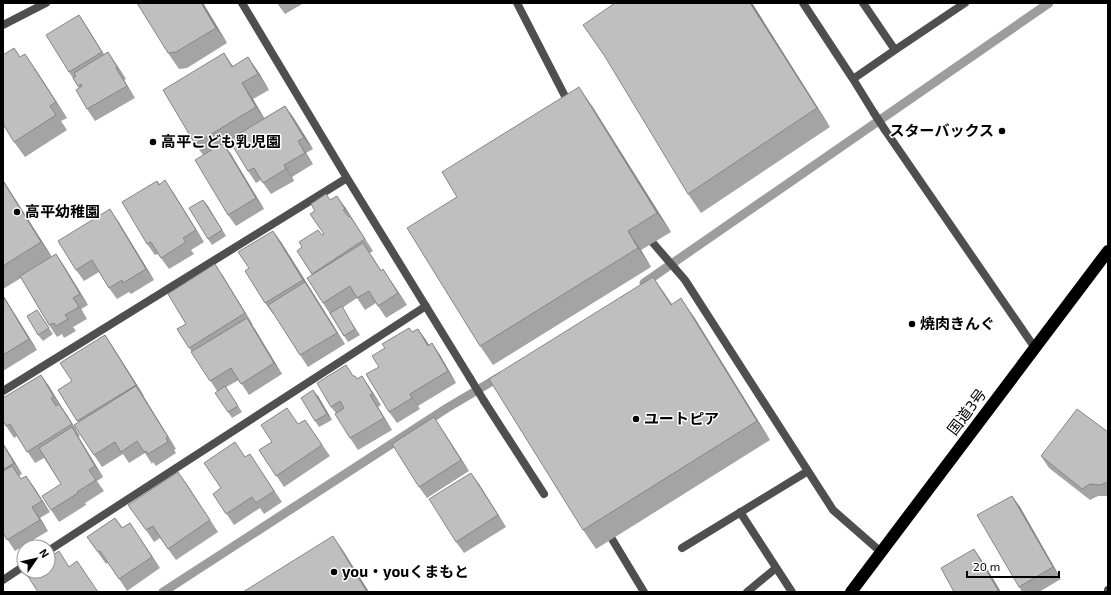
<svg xmlns="http://www.w3.org/2000/svg" width="1111" height="595" font-family="'Exo 2','Noto Sans JP',sans-serif">
<rect width="100%" height="100%" fill="#fff"/>
<g fill="none" stroke-linecap="round" stroke-linejoin="round">
<!-- stream -->
<path stroke="#9d9d9d" stroke-width="9" d="M644,283L1049,3
M163,592L447,408L501,376"/>
<!-- lane -->
<path stroke="#4f4f4f" stroke-width="8" d="M517,3L569,104
M803,3L853,79
M863,3L895,50L965,3
M874,113L853,79L895,50
M885,130L1035,348
M648,233L653,243L685,280L833,510L881,552
M470,378L484,401
M740,512L792,592
M612,539L644,592
M682,548L808,471
M747,592L776,568"/>
<!-- street -->
<path stroke="#4f4f4f" stroke-width="8" d="M3,25L46,3
M874,113L885,130
M347,178L470,378
M3,391L347,178L242,3
M484,401L544,494
M48,551L426,306
M3,580L24,566
M1108,592V590"/>
<!-- highway -->
<path stroke="#000" stroke-width="12" d="M851,592L1108,251"/>
</g>
<!-- wall -->
<path fill="#a4a4a4" d="M203,3L227,43L187,68L179,69L168,53Z
M277,3H304L285,14Z
M752,3L830,127L701,213L688,194Z
M79,15L87,27L104,55L108,52L126,79L124,80L135,98L95,121L87,109L79,88L69,72Z
M14,48L20,57L36,70L67,118L61,121L67,130L25,157L14,142Z
M224,53L233,66L248,57L259,73L269,90L253,99L264,118L285,106L293,117L313,149L306,153L313,164L292,177L294,181L271,194L261,180L256,183L248,171L232,144L226,148L264,209L236,226L228,215L203,155L195,144Z
M592,106L671,232L641,250L651,267L493,365L480,346L457,197Z
M3,180L52,257L56,254L64,266L88,305L81,309L87,319L73,327L76,331L64,338L62,334L57,337L49,325L21,278L3,289Z
M157,181L160,184L173,192L204,242L191,250L194,254L169,269L158,254L155,255L147,244Z
M203,200L226,236L212,245L208,239Z
M330,200L345,207L373,251L370,253L381,270L391,281L407,305L386,318L376,303L365,310L357,298L342,308L360,335L348,342L323,303L312,275L297,251L324,234Z
M118,221L154,280L131,294L129,292L117,299L109,288L99,272L84,281L76,270Z
M273,231L281,242L345,344L308,367L300,355L274,314H273L265,303L249,268Z
M223,276L253,325L252,326L282,374L249,395L239,380L226,387L242,412L232,418L228,412L217,391L177,329L186,324Z
M653,277L672,304L694,317L770,440L596,549L583,530Z
M3,295L37,350L3,371Z
M37,310L53,334L43,341L38,335Z
M418,329L429,345L432,343L440,355L456,383L418,406L420,409L397,423L389,412L379,367L412,332Z
M105,335L113,347L144,396H143L176,449L174,450L176,453L156,466L153,462L152,464L145,453L129,463L123,454L102,467L94,455L78,422L58,390L72,381Z
M41,375L67,415L80,436L78,437L103,477L97,481L104,491L85,503L86,505L59,522L51,510L61,484L44,458L35,463L17,436L14,438L6,426Z
M354,376L357,379L362,376L370,388L381,405L378,407L392,430L358,450L350,438L336,413L331,407Z
M318,396L332,420L319,427L315,421Z
M305,420L330,456L284,487L259,450Z
M442,429L469,471L427,498L419,487Z
M1108,432V496H1098L1090,500L1049,468L1041,456Z
M3,443L22,474L19,476L21,479L26,476L50,512L40,518L48,531L15,551L3,533Z
M250,454L282,502L264,514L260,508L234,525L213,494L221,488L245,457Z
M186,483L218,532L176,560L160,538L154,542L146,530Z
M479,484L506,527L464,553L456,542Z
M1012,496L1020,507L1061,579L1039,592H1022L1019,587Z
M115,518L123,528L130,523L160,568L127,591L108,562L106,564L87,537Z"/>
<!-- shaded-wall -->
<path fill="#868686" d="M201,3H203L227,43L216,28Z
M750,3H752L830,127L817,108Z
M79,15L87,27L110,64L102,52Z
M108,52L126,79L117,67Z
M25,54L36,70L67,118L56,102Z
M248,57L259,73L269,90L258,74Z
M116,68L124,80L135,98L127,86Z
M242,83L253,99L267,123L256,107Z
M579,87L592,106L671,232L657,213Z
M285,106L293,117L313,149L304,138Z
M298,141L306,153L313,164L305,153Z
M223,143L231,154L264,209L256,198Z
M284,165L292,177L294,181L286,169Z
M3,180L52,257L41,242L3,181Z
M165,180L173,192L204,242L196,230Z
M337,196L345,207L353,220L345,209Z
M203,200L208,206L226,236L222,230Z
M110,209L118,221L154,280L146,269Z
M273,231L281,242L345,344L303,280Z
M628,231L641,250L651,267L638,248Z
M56,254L64,266L88,305L80,294Z
M215,264L223,276L253,325L245,313Z
M383,269L407,305L398,293Z
M653,277L666,296L684,324L671,305Z
M3,295L37,350L29,339L3,296Z
M73,298L81,309L87,319Z
M681,298L694,317L770,440L757,421Z
M247,318L255,329L282,374L274,363Z
M418,329L426,340L436,357L428,346Z
M105,335L113,347L144,396L136,385Z
M432,343L440,355L456,383L448,371Z
M41,375L49,386L62,408L54,397Z
M362,376L370,388L381,405L373,394Z
M136,386L144,397L176,449L168,437Z
M313,390L318,396L332,420L327,414Z
M410,394L420,409L412,398Z
M370,395L378,407L392,430L384,418Z
M59,404L67,415L80,436L72,424Z
M434,417L442,429L469,471L461,460Z
M72,427L80,439L103,477L95,466Z
M166,438L176,453L168,442Z
M3,443L22,474L14,463L3,444Z
M178,472L186,483L218,532Z
M471,473L479,484L506,527L498,515Z
M26,476L34,487L50,512L42,501Z
M1012,496L1020,507L1061,579L1053,567Z
M32,507L40,518L48,531L40,520Z
M130,523L160,568L152,557Z
M333,536L344,552L369,592H367Z
M974,549L985,565L1001,592H999Z"/>
<!-- building -->
<path fill="#bfbfbf" stroke="#868686" d="M137,3H201L216,28L176,52L168,53Z
M615,3H750L817,108L688,194L604,55L583,25Z
M79,15L102,52L69,72L46,35Z
M14,48L20,57L25,54L56,102L50,106L56,115L14,142L3,124V55Z
M108,52L117,67L116,68L127,86L87,109L76,90L82,86L81,84L78,86L73,78L76,76L74,73Z
M224,53L232,67L248,57L258,74L242,83L256,107L195,144L163,90Z
M579,87L657,213L628,231L638,248L480,346L407,228L457,197L442,172Z
M285,106L304,138L298,141L305,153L284,165L286,169L263,183L254,168L248,171L229,140Z
M223,143L256,198L228,215L195,160Z
M165,180L196,230L183,238L186,242L161,258L151,242L147,244L122,202L157,181L159,185Z
M3,181L41,242L3,266Z
M326,194L330,200L337,196L345,209L343,210L349,217L350,216L365,239L312,274L297,251L302,247L299,242L318,230L322,235L324,234L310,214L315,211L311,204Z
M203,200L222,230L208,239L189,208Z
M110,209L146,269L123,283L122,280L109,288L92,260L76,270L58,241Z
M273,231L303,280L265,303L245,271L249,268L238,252Z
M363,243L381,271L383,269L398,293L378,306L369,291L357,298L350,286L323,303L307,278Z
M56,254L80,294L73,298L79,307L65,315L68,319L56,326L54,323L49,325L20,276Z
M215,264L245,313L189,348L177,329L186,324L168,294Z
M653,277L671,305L681,298L757,421L583,530L489,379Z
M305,282L337,333L300,355L268,305Z
M3,296L29,339L3,355Z
M342,306L355,329L344,336L330,313Z
M37,310L49,328L38,335L27,316Z
M247,318L274,363L241,384L231,368L210,381L191,352Z
M409,328L412,332L418,329L428,346L432,343L448,371L410,394L412,398L389,412L366,374L379,367L372,356L385,348L382,344Z
M105,335L136,385L77,421L58,390L72,381L60,363Z
M346,365L353,376H355L357,379L362,376L373,394L370,395L384,418L350,438L335,414L344,408L340,401L331,407L317,383Z
M41,375L54,397L51,398L56,406L59,404L72,424L27,452L10,424L6,426L3,421V398Z
M136,386L168,437L166,438L168,442L148,454L146,451L144,452L137,441L121,452L115,442L94,455L74,425Z
M225,386L238,406L228,412L215,393Z
M313,390L327,414L315,421L301,398Z
M287,408L298,424L305,420L322,445L276,476L259,450L272,442L261,425Z
M1077,409L1108,432V482L1100,485L1090,484L1082,489L1041,456Z
M434,417L461,460L419,487L392,444Z
M72,427L95,466L89,470L96,480L77,492L78,493L51,510L42,496L61,484L39,448Z
M235,442L245,457L250,454L274,491L256,503L252,497L226,514L213,494L221,488L204,463Z
M3,444L14,463L3,470Z
M12,466L21,479L26,476L42,501L32,507L40,520L7,540L3,533V471Z
M178,472L210,520L168,549L153,526L146,530L128,505Z
M471,473L498,515L456,542L429,499Z
M1012,496L1053,567L1019,587L977,515Z
M115,518L122,528L130,523L152,557L119,579L100,551L98,552L87,537Z
M333,536L367,592H243Z
M974,549L999,592H954L941,568Z
M59,551L69,567L77,561L98,592H38L27,575L33,572V571H48V558Z"/>
<!-- markers -->
<g fill="#000" stroke="#fff" stroke-width="1.5">
<circle cx="1002" cy="131" r="4"/>
<circle cx="153" cy="142" r="4"/>
<circle cx="17" cy="212" r="4"/>
<circle cx="912" cy="324" r="4"/>
<circle cx="636" cy="419" r="4"/>
<circle cx="334" cy="572" r="4"/>
</g>
<g text-anchor="middle" stroke-width="3" stroke-linejoin="round" paint-order="stroke">
<!-- poi labels -->
<g font-size="15" font-weight="bold" fill="#000" stroke="#fff" text-anchor="start">
<text x="994" y="136" text-anchor="end">スターバックス</text>
<text x="161" y="147">高平こども乳児園</text>
<text x="25" y="217">高平幼稚園</text>
<text x="920" y="329">焼肉きんぐ</text>
<text x="644" y="424">ユートピア</text>
<text x="342" y="577">you・youくまもと</text>
</g>
<!-- street labels -->
<g font-size="15" fill="#000" stroke="#fff">
<text transform="translate(967 412) rotate(-53)" y="5">国道3号</text>
</g>
</g>
<!-- border -->
<rect width="1111" height="595" fill="none" stroke="#000000" stroke-width="8"/>
<!-- north arrow -->
<g transform="translate(36 559) rotate(56)"><circle r="19" fill="#ffffff" stroke="#999999"/>
<path d="M0-3L7 15L0 10L-7 15Z" fill="#000000"/>
<text y="-6" font-size="11" font-weight="bold" text-anchor="middle" fill="#000000">N</text>
</g>
<!-- scale -->
<path d="M967 571v6h92v-6" fill="none" stroke="#000000" stroke-width="2"/>
<text x="973" y="571" font-size="12" fill="#000000" stroke="#ffffff" stroke-width="3" paint-order="stroke">20 m</text>
</svg>
